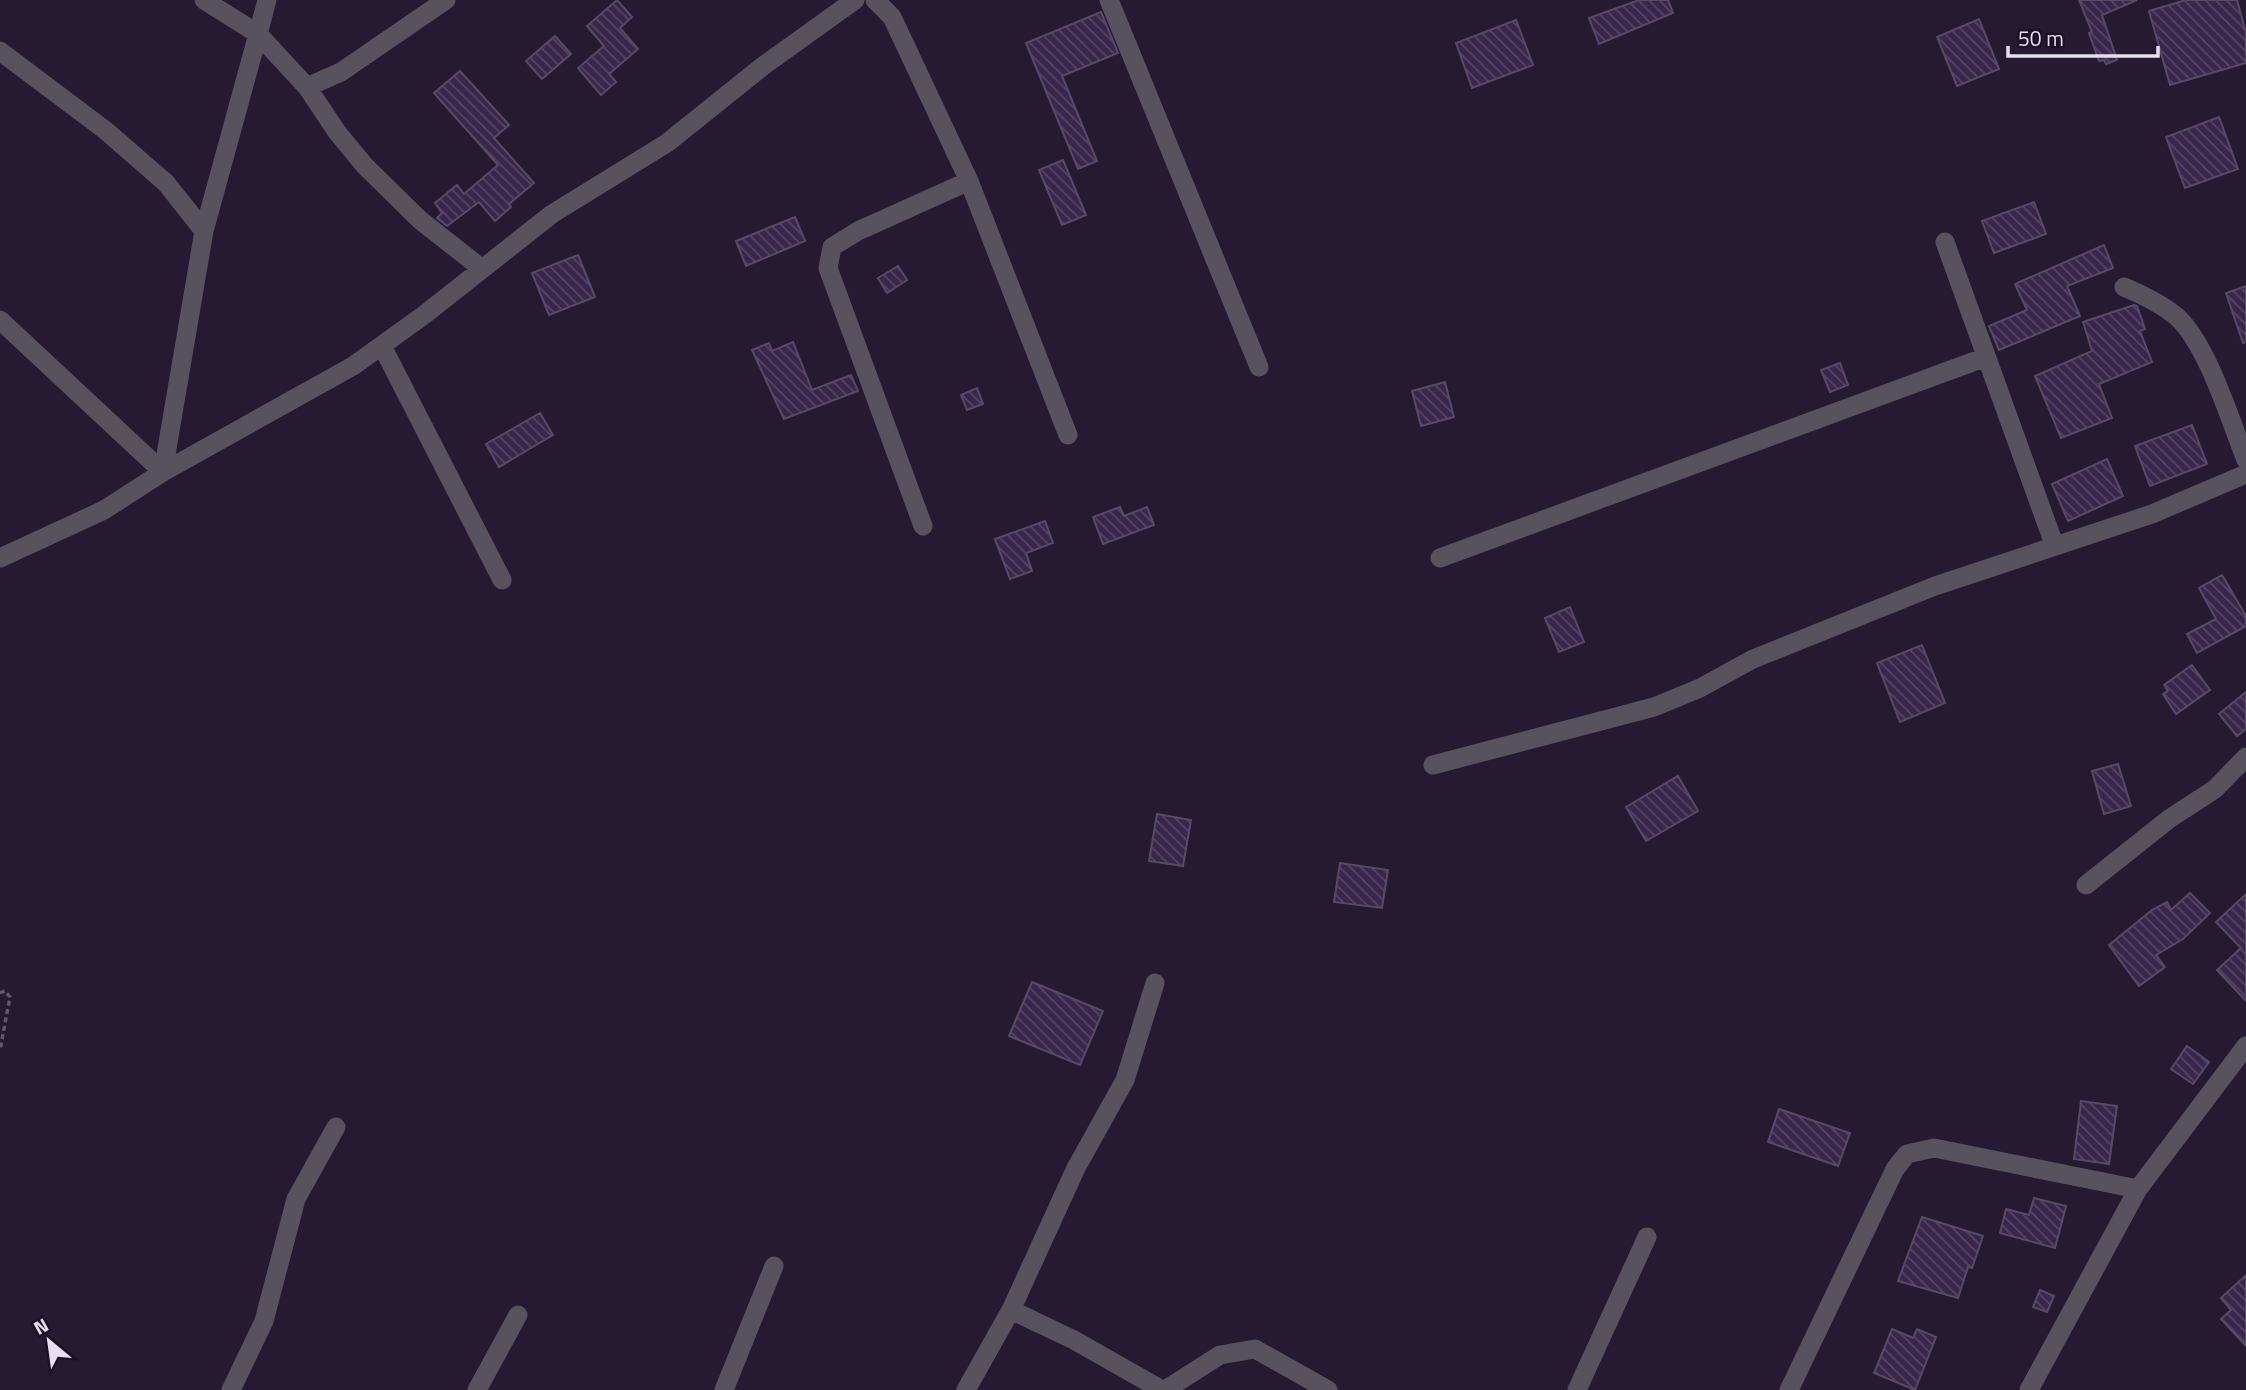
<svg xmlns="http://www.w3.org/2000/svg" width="2246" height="1390" font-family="'Titillium Web',sans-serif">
<defs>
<pattern id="building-back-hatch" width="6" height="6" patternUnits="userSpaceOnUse" patternTransform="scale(1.75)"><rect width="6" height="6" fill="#39264b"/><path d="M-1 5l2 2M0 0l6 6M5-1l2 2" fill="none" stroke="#564565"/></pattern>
</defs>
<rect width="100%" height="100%" fill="#261a32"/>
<!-- building -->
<path fill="url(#building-back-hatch)" stroke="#574a65" stroke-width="2" d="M617,0L632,17L620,28L638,49L609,74L616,82L601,95L578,68L604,46L587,26Z
M1639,0H1668L1673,13L1599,44L1589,18Z
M2079,0H2137L2102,15L2117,60L2106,64L2104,60L2099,61L2089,33L2092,32Z
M2186,0H2237L2246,33V63L2170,85L2149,11Z
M1101,12L1118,53L1062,76L1097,161L1078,169L1026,43Z
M1979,19L1999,69L1957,86L1937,37Z
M1516,20L1533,65L1472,88L1456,43Z
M555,36L571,54L542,79L526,61Z
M460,71L509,125L494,138L534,183L509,204L511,207L495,221L479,202L447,226L437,218L442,213L435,203L457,185L464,194L498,165L434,93Z
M2219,117L2238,169L2185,188L2166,137Z
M1063,160L1086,215L1062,225L1039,170Z
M2034,202L2046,234L1994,253L1982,221Z
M795,217L805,241L746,266L736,241Z
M2104,245L2113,268L2067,286L2080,316L1999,350L1989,326L2027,310L2015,284Z
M578,255L595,297L549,315L532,273Z
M898,266L907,280L887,293L878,278Z
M2246,286V342L2243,343L2226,293Z
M2134,305L2137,306L2145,329L2140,331L2152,362L2099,384L2112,418L2061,438L2035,376L2092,351L2083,322Z
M793,342L812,390L851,375L858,391L784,419L752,350L769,343L772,351Z
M1840,363L1848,385L1830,392L1821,370Z
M1445,382L1454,417L1421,426L1412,391Z
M977,388L983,404L967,410L961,395Z
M540,413L553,435L499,467L486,444Z
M2192,425L2207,464L2150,486L2135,446Z
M2107,459L2123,496L2068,521L2052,484Z
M1120,507L1124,516L1147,507L1154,525L1103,544L1093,517Z
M1045,521L1053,543L1026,553L1032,571L1010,579L995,539Z
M2222,575L2246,616V626L2197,653L2187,634L2216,619L2199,588Z
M1570,607L1584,642L1559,652L1545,618Z
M1922,645L1945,703L1900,722L1877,663Z
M2192,665L2210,690L2176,714L2163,694L2168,691L2164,685Z
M2246,692V729L2237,736L2219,714Z
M2118,764L2131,806L2104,814L2092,771Z
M1678,776L1698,811L1646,841L1626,807Z
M1157,814L1191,820L1183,866L1149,861Z
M1340,863L1388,870L1382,908L1334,902Z
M2190,893L2210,913L2183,939L2156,955L2165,967L2139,986L2109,945L2152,910L2167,902L2171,910Z
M2246,894V1001L2217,970L2241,948L2216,922Z
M1032,982L1103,1011L1080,1065L1009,1036Z
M2187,1046L2209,1062L2193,1084L2171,1069Z
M2081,1101L2117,1106L2109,1164L2074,1159Z
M1779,1109L1850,1133L1838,1166L1768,1142Z
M2034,1198L2066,1206L2055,1248L2000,1233L2006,1209L2029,1215Z
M1922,1217L1983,1236L1972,1268L1968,1267L1958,1298L1898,1281Z
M2246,1275V1346L2221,1319L2231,1310L2221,1298Z
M2040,1290L2054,1296L2047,1312L2033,1307Z
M1892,1329L1913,1338L1917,1329L1936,1337L1915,1390L1874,1373Z"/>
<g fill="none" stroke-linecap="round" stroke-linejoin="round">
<!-- path -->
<path stroke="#61576c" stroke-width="3.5" stroke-dasharray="5 3.5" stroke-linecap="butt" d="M0,993L5,991L10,997L0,1050"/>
<!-- minor -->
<path stroke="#57525e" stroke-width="19" d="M204,0L258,34L204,231
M267,0L258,34L307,87L337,132L365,166L420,220L481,268
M875,0L892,17L969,181L1068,435
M1109,0L1259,367
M0,51L105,130L166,183L204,231L163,472L0,320
M307,87L341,72L446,0
M1945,242L2054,544
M2124,287C2143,295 2160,303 2176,316C2207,343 2230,420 2246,460
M382,346L502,580
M923,526L828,268L832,247L858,231L969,181
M0,558L104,510L163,472L353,366L424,315L552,214L667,143L763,66L855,0
M1440,558L1986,357
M1433,765L1654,707L1700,688L1753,659L1935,586L2152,514L2246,474
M2086,885L2169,819L2215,789L2246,757
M1011,1310L1074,1340L1162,1390
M231,1390L264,1321L296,1199L336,1127
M477,1390L518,1315
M724,1390L774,1266
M966,1390L1011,1310L1076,1168L1125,1080L1155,983
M1165,1390L1220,1355L1255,1349L1328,1390
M1577,1390L1647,1237
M1789,1390L1895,1169L1907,1154L1934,1148L2138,1189
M2029,1390L2138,1189L2246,1046"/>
</g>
<!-- north arrow -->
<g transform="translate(49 1341) rotate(331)" stroke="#1d1128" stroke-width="5" paint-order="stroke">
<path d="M0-5L12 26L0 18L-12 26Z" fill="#e6dfef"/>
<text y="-10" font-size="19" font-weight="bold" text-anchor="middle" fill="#e6dfef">N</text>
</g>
<!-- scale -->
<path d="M2008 46v10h150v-10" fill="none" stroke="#e6dfef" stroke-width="3.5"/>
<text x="2018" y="46" font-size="21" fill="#e6dfef" stroke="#1d1128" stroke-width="5" paint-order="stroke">50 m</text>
</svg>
